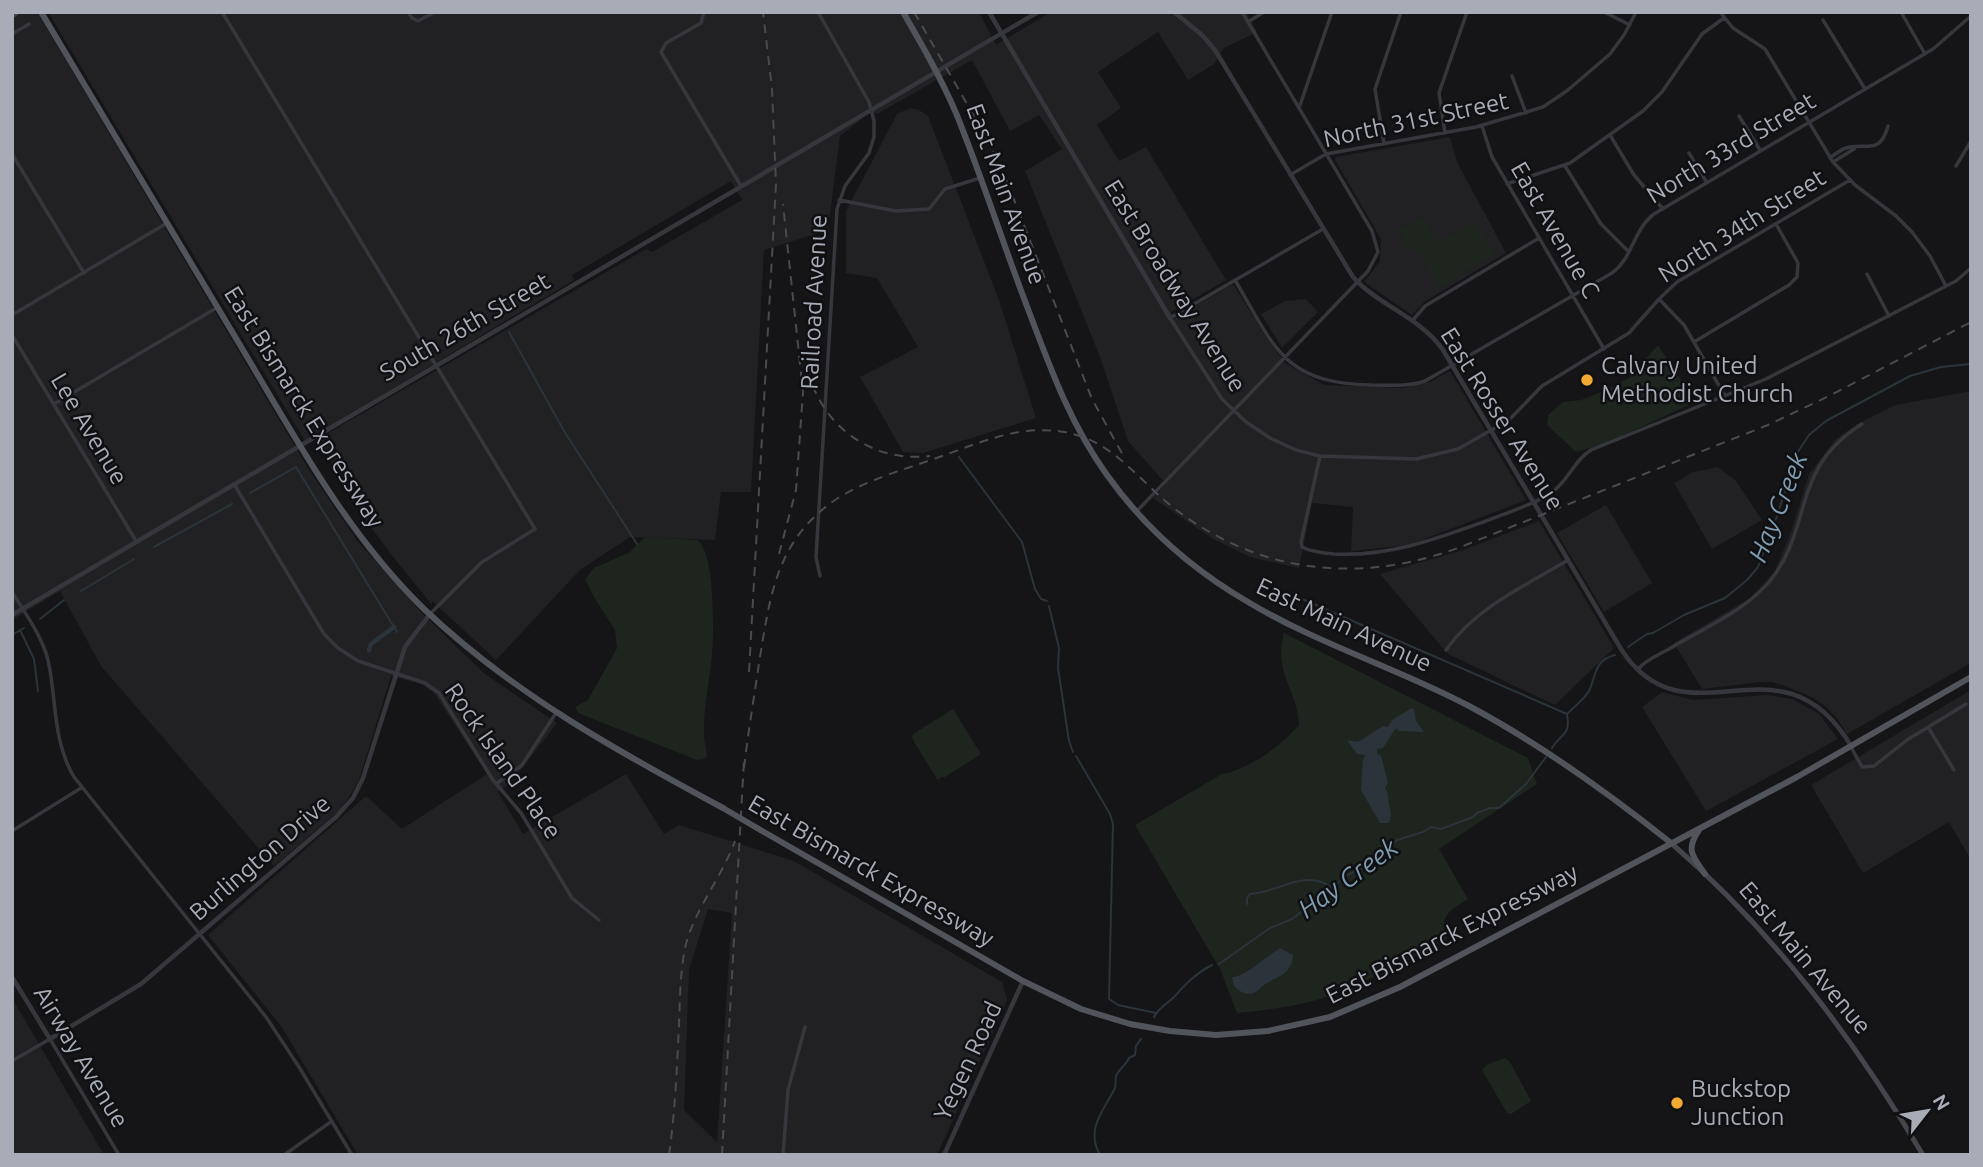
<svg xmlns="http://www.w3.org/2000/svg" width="1983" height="1167" font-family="Ubuntu,sans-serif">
<rect width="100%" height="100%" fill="#151517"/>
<!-- built -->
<path fill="#212124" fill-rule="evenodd" d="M12,12H37L309,470L358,542L424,615L485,674L557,723L512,781L498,792L523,834L626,774L664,834L679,825L794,861L1002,982L1007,1000L1003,1010L937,1155H358L281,1026L208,935L366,796L402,829L487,774L434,693L421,684L391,676L359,780L349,797L340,810L274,866L101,666L60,591L12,620ZM708,909L732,913L717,1142L684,1110L689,970Z
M48,12H979L996,45L1051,12H1246L1257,32L1224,48L1214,64L1188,80L1158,32L1098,72L1121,108L1097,125L1119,161L1146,147L1226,280L1171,312L1174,318L1233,284L1267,339L1285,363L1324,385L1404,388L1430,382L1450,371L1526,500L1409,545L1351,551L1353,507L1312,503L1299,568L1250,557L1213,539L1153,498L1166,484L1128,441L1100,357L1025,171L1062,149L1039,115L1010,131L972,60L879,113L868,114L840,136L828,230L764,250L751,492H721L715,540L630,537L580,570L496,660L432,601V605L390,553L365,519L318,439L646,249L652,252L742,200L731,181L572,275L574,280L305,441Z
M910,108L919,110L928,116L999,300L1036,418L923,453L903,452L860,377L918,347L877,278L846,273V211L897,114Z
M1450,137L1457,162L1506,253L1424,302L1412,315L1364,282L1380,261L1381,239L1335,160L1336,157Z
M1306,299L1318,312L1282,348L1261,314L1285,301Z
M1971,391V663L1847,734L1836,717L1825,706L1812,697L1785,686L1772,682H1761L1702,689L1674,643L1750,598L1775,571L1791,532L1809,474L1835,440L1857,424L1896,405Z
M1718,467L1736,481L1762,520L1712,549L1674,483L1693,472Z
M1606,505L1652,583L1604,612L1557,533Z
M1539,521L1614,648L1555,705L1448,654L1380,574L1463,550Z
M1971,690V860L1949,822L1863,873L1811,785Z
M1662,692L1693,700L1767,695L1792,699L1819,714L1838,739L1706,811L1642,707Z
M12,998L104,1155H12Z"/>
<!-- green -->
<path fill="#1d251e" d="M1425,218L1437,243L1476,221L1495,254L1439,287L1420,253L1406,246L1399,229Z
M1658,345L1695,402L1607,443L1576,452L1547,425L1548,415L1563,402L1581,400L1604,391L1629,378Z
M645,537L697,540C715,550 714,633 712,654C710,680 703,708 704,734C704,741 706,749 707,756L704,759L697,760L578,713L575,707L588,700L617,648L615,630L594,597L585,579L594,568L630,552Z
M1284,633L1528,758L1537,784L1439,849L1468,899C1451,910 1438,915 1447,939C1407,961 1366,983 1323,998C1296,1007 1266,1010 1237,1013L1220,969L1135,825L1222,774C1250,769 1281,746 1299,725C1298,689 1273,675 1284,633Z
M953,709L981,754L945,777H941L938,781L912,738L913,734Z
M1505,1058L1510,1062L1531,1101L1511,1114L1507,1113L1482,1070L1488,1064Z"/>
<!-- water -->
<path fill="#2b343b" d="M1412,708L1414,709L1416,721L1424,732L1399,731L1396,728L1383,748L1377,749V754L1381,756L1388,782L1385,788L1387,791L1391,815L1389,823H1380L1361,790L1363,760L1365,755L1357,754L1347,740L1358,742L1383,726L1388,727L1392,720Z
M1280,948L1293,955C1291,978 1274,976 1263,986C1258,990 1256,994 1248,994C1242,993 1238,990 1234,986L1232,977C1245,977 1268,955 1280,948Z"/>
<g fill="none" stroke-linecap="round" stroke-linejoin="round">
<!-- stream -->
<path stroke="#2b343b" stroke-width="2" d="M509,332L564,431L637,544
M959,457L1022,542L1035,589L1041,599L1047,601
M250,493L296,467L397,632
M154,547L232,504
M81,591L134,559
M1295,596L1567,714
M1049,606L1059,648L1058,668L1069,741L1073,752
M40,619L64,600
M20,630L34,659L38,691
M12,635L24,628
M1628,647L1647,634L1653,633L1684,615L1725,598L1747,580L1758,567L1777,516L1797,453L1809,435L1826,421L1910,376L1941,367L1971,364
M1552,748C1561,733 1571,736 1567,714C1574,707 1585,699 1590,689C1596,674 1595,660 1615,655
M1076,756L1110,814L1113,824L1109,999L1118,1005L1156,1013
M1247,904V898L1250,894C1277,893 1306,868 1331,887
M1219,964L1270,928L1292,919L1337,885L1342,878L1364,867L1397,840L1423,832L1431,827L1441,829L1473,817L1477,813L1490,808H1499L1526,784L1546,757
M1154,1017C1159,1007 1166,1005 1174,997C1186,984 1196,973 1212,965
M1100,1155C1085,1129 1104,1110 1115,1088C1116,1084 1115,1080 1116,1076C1119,1069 1126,1065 1129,1058L1135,1055L1136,1046L1141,1039"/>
<!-- canal -->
<path stroke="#2b343b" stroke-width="4.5" d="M369,650L371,644L394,627"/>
<!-- minor -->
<path stroke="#36373c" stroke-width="3.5" d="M222,12L535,529L482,562L430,614
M408,12L412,18L418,21L435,12
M704,12L701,23L666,43L661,52L741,186
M818,12L869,102L874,121V137L869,153L845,186L837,209L816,557L820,576
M1604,12L1630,25
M1720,12L1733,28L1765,49L1833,162L1855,185L1896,216L1912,232L1930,256L1946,286
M1901,12L1925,54
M1823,20L1865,89
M1248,22L1264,12
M12,34L29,24
M1512,76L1526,113
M1299,108L1332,12
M1739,116L1760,150
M1482,126L1492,157L1604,349
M1445,133L1439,93L1467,12
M1610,135L1634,175L1663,209
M1384,144L1375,89L1401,12
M1689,153L1707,183
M12,154L84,273
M1830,158C1835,154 1840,150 1846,148C1865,142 1880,156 1888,126
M1833,162L1854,149
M1565,166L1601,224L1629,252
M1956,166L1971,141
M1290,175L1326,154L1476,127L1543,107L1568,90L1610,54L1624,35L1636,12
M1507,184L1570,163L1643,111L1662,92L1702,34L1724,18
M839,200L896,211L929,209L945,189L980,178
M1323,229L1170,318L1222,399L1246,422L1270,438L1296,450L1320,456L1416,459L1458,449L1509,420L1542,386L1629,333L1659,299L1677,282L1850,180
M1867,274L1889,316
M1235,280C1275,348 1283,383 1371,385C1389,385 1408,387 1425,381L1612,273C1633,258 1633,230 1654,214L1933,49L1971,16
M1659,299L1684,325L1725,396
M12,315L167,223
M1413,320L1425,306L1539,238
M12,335L136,541
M1694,342L1789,285L1797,277L1798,263L1776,224
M54,404L218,307
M1320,456L1301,542L1302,547C1311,552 1323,553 1334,554C1388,557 1436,539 1486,521C1508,512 1531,506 1551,493C1568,482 1574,460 1591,450L1766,379L1956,281L1971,268
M234,484L324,634L338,648L358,661L425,683L439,693L493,780L521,813L572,898L599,920
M1136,512L1368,271L1378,252L1372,231L1242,12
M12,592C25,613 42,636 48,660C57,700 52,740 74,777L266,1017L299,1067L352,1155
M1446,650C1475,608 1525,586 1568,560
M1638,669C1646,660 1658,655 1669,649C1702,629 1745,611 1770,581C1814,526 1790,469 1862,424
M1928,727L1954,770
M1851,747L1862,767L1874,766L1907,740L1966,704
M496,784L522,765L556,713
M12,831L81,788
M12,1061L50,1039L119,1155
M284,1155L332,1121
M783,1155L788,1090L805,1027"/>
<!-- tertiary -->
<path stroke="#36373c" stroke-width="4.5" d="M989,12L1170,318
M1174,12L1202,35L1215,50L1353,277C1379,306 1420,317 1443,350L1621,649C1686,750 1781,627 1851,746
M12,615L1038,12
M12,977L50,1039L141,984L336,817L353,798L363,778L405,647L430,614
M944,1155L1023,981"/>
<!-- secondary -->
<path stroke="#44464c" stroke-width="5" d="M12,16L18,12
M1671,843C1774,932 1854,1039 1923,1155"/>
<!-- primary -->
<path stroke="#52545b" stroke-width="6" d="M41,12C107,123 174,234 240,345C295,437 346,533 424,609C512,693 617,751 723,808
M903,12C922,45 941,78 956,113C982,177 1003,244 1028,309C1050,367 1070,424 1107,475C1144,527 1193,570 1248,602C1318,644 1397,668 1469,706C1542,745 1607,792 1671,843
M757,828L1023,981L1081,1009L1130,1024L1170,1031L1216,1035L1268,1031L1330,1017L1400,987L1797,777L1971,677
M1699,830C1685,850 1693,857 1705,874"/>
<!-- rail -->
<path stroke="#494b51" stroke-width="2" stroke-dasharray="9 7" stroke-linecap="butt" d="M914,12L978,123L1002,169L1092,399L1124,457
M808,370C821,426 872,463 930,456
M779,554L796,490L803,392L783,204
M749,672L776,184L772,89L763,12
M744,768C748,733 754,698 759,663C770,596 776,539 838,498C870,478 910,468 945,455C991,438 1034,420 1083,437C1117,449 1142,482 1170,505C1255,573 1357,585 1458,548L1768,425L1829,396L1971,322
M669,1155C675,1112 677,1068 679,1025C680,998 680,970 686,944C696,907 722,877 735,841
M722,1155L744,760"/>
<!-- primary-bridge -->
<path stroke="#52545b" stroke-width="6" d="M723,808L757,828"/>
</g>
<!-- markers -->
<g fill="#f2a932" stroke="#101012" stroke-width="2.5">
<circle cx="1587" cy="380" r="7"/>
<circle cx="1677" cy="1103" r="7"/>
</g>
<g text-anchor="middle" stroke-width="5" stroke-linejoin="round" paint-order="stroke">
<!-- street labels -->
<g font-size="24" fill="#a7acb7" stroke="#101012">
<text transform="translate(1416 120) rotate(-12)" y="8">North 31st Street</text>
<text transform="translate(1731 148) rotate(-31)" y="8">North 33rd Street</text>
<text transform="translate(1006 194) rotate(70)" y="8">East Main Avenue</text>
<text transform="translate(1742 226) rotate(-32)" y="8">North 34th Street</text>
<text transform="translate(1555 230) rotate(60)" y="8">East Avenue C</text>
<text transform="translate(1175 286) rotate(58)" y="8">East Broadway Avenue</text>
<text transform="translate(814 302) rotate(-87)" y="8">Railroad Avenue</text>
<text transform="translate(465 327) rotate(-30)" y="8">South 26th Street</text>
<text transform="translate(304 407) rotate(58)" y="8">East Bismarck Expressway</text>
<text transform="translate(1502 419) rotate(58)" y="8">East Rosser Avenue</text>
<text transform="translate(89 429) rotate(59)" y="8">Lee Avenue</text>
<text transform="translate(1344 625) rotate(25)" y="8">East Main Avenue</text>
<text transform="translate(503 761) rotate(55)" y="8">Rock Island Place</text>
<text transform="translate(260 858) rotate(-41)" y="8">Burlington Drive</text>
<text transform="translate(871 871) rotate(30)" y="8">East Bismarck Expressway</text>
<text transform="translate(1452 934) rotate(-27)" y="8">East Bismarck Expressway</text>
<text transform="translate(1805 958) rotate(50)" y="8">East Main Avenue</text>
<text transform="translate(81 1057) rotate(59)" y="8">Airway Avenue</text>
<text transform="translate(968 1061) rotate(-65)" y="8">Yegen Road</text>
</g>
<!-- poi labels -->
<g font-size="24" fill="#a7acb7" stroke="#101012" text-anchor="start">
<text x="1601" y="374">Calvary United<tspan x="1601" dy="28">Methodist Church</tspan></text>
<text x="1691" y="1097">Buckstop<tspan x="1691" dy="28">Junction</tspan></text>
</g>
<!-- water labels -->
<g font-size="26" font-style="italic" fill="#7e9cb2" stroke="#101012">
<text transform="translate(1778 507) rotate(-68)" y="9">Hay Creek</text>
<text transform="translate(1348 878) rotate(-36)" y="9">Hay Creek</text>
</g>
</g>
<!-- border -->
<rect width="1983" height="1167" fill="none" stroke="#a7acb7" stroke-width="28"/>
<!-- north arrow -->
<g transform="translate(1927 1111) rotate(59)" stroke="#101012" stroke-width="5" paint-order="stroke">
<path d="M0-5L12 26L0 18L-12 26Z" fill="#a7acb7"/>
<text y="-10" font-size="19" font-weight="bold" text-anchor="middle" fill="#a7acb7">N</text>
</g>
</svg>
